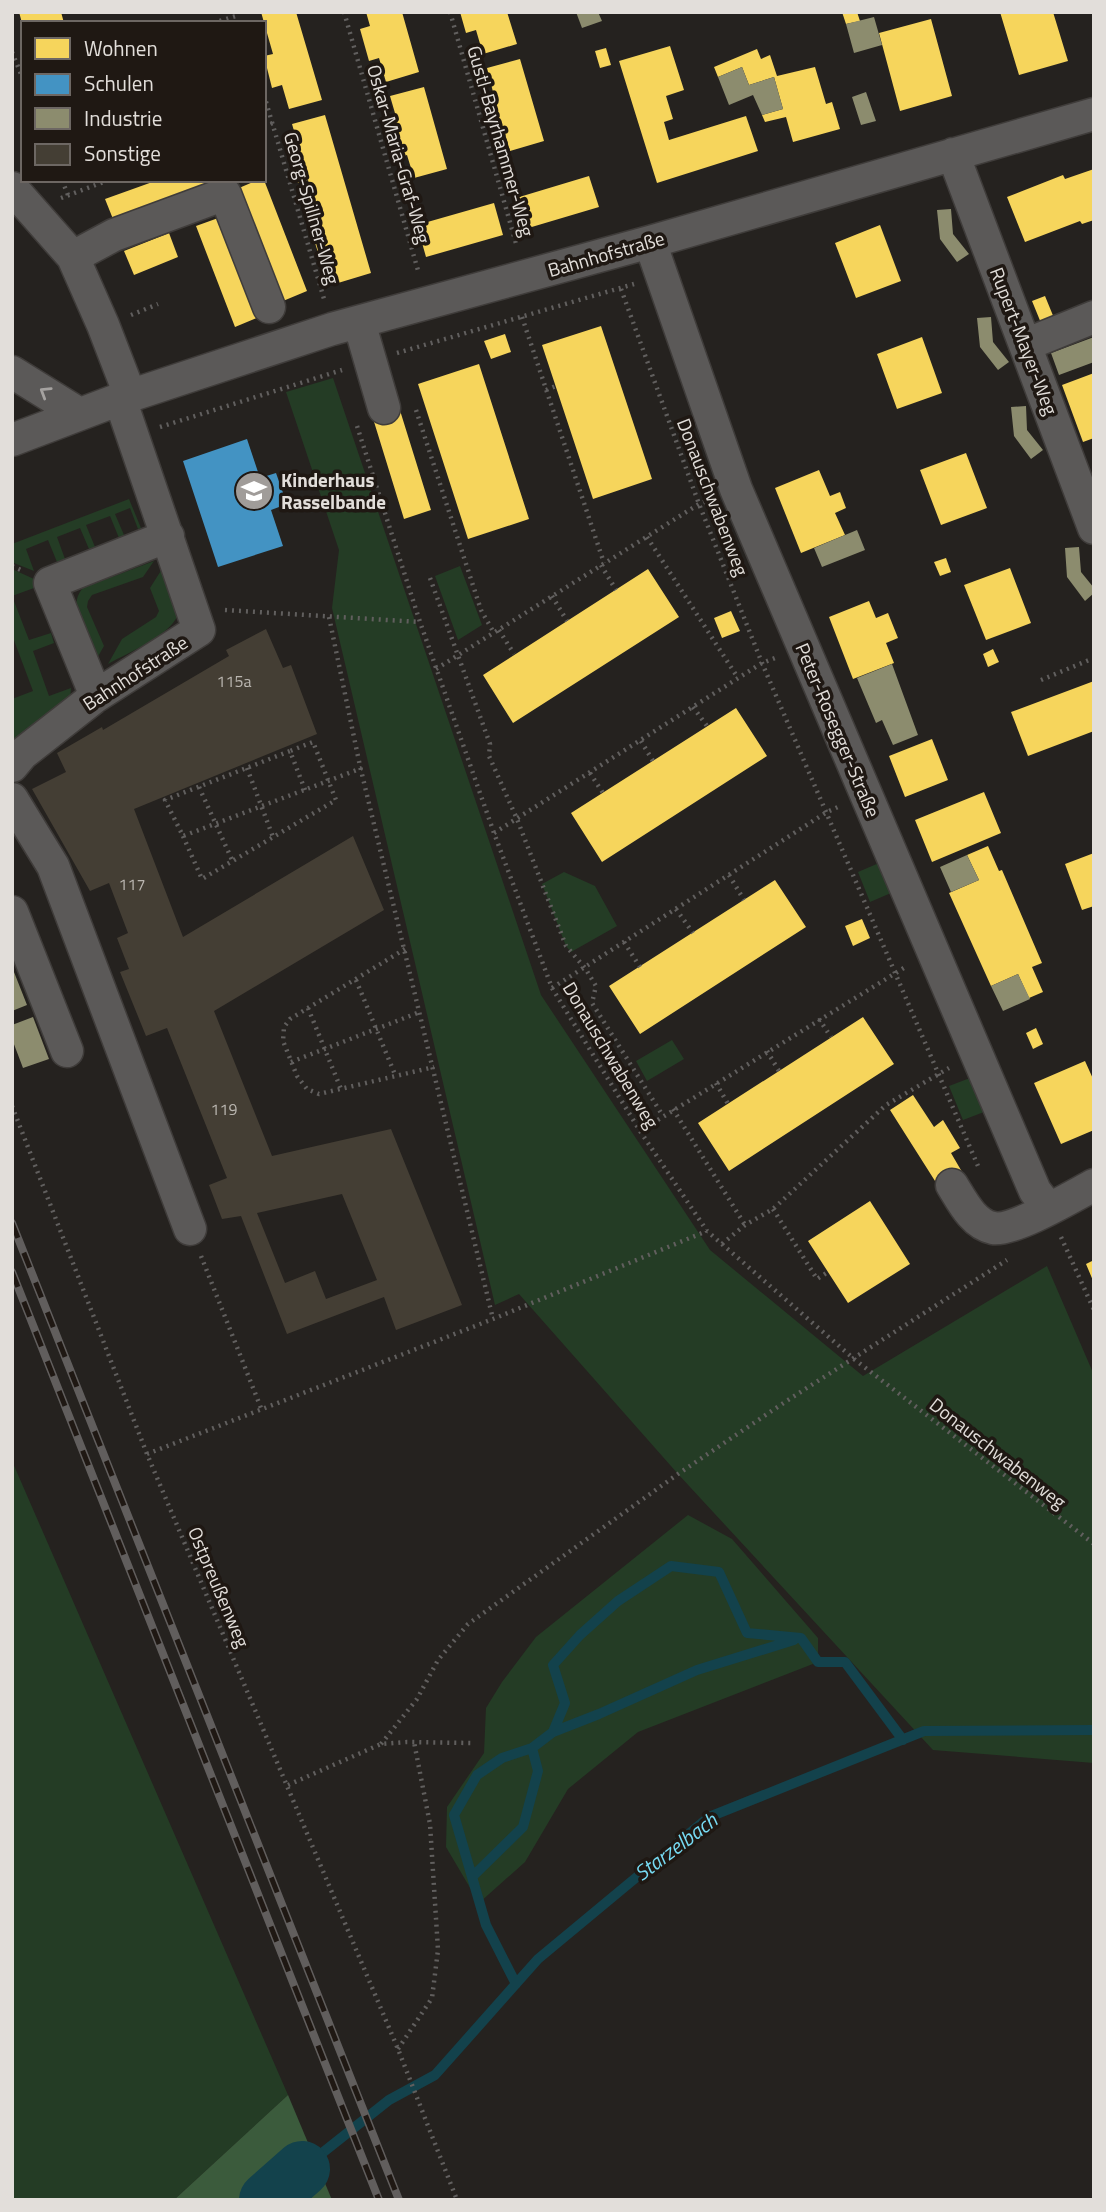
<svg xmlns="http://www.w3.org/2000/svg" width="1106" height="2212" font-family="'Titillium Web',sans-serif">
<rect width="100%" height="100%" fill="#25221f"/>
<!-- green -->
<path fill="#243c25" d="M333,378L541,995L710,1250L863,1376L1047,1266L1094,1375V1763L933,1750L678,1474L519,1294L495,1305L332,608L339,550L286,392Z
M129,499L141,528L138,529L130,508L115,514L124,535L119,538L110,516L86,525L95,547L89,549L80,528L57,537L65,559L57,562L48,540L26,549L34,571L14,563L12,544Z
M154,561L143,577L92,595L88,601L87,607L104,646L96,660C87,639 65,608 83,588Z
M460,566L482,625L458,640L435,576Z
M12,569L34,579V588L12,596L29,640L51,633L54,643L33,651L49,696L71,688L70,700L12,750V699L33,691L12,635Z
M162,569L178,615C168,637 129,652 108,664L122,639L156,617L159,611L150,588Z
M879,863L891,893L870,902L858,872Z
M564,872L595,886L617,926L571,952L566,946L542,884Z
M672,1040L684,1059L647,1081L636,1061Z
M970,1078L984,1112L963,1120L949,1086Z
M12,1461L288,2095L174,2200H12Z
M688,1515L732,1539L818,1638V1662L638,1732L568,1789L525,1862L479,1903L446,1847L447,1807L484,1753L486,1708L502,1682L536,1637Z"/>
<!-- forest -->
<path fill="#3b5b3c" d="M288,2095L332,2200H174Z"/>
<!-- homes -->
<path fill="#f6d55c" d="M19,12H61L64,23H22Z
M261,12H296L322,100L289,109L282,85L272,88L264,56L273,54Z
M366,12H402L419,72L386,82L379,58L369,61L360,29L370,26Z
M460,12H507L517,44L483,54L476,30L466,33Z
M842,12H857L860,21L846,24Z
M1000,12H1053L1068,61L1019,75Z
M931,19L952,96L900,111L879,33Z
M670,46L684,90L666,96L673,119L664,122L669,140L746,116L758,151L657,183L619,61Z
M606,48L611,65L600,68L595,51Z
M757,49L761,59L770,55L777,76L815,67L826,104L832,102L840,129L793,142L786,117L765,122L762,115L783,109L774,77L749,85L742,67L718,77L714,67Z
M520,59L544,141L510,151L503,127L493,130L483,95L493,92L487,68Z
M424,87L447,169L414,178L407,155L397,158L387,123L397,120L390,96Z
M325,115L371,273L338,283L331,259L321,262L311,230L322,227L308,180L298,183L289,151L299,148L292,124Z
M1094,169V220L1082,224L1080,221L1025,242L1007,197L1063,175L1065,179Z
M589,176L599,207L525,229L516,198Z
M158,180H233L115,224L105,199Z
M258,180H264L307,291L283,301L239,188Z
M494,203L503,235L426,257L417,225Z
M221,217L259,317L235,327L196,226Z
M880,225L901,281L856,298L835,243Z
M169,233L178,257L134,275L124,251Z
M1045,296L1054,318L1041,323L1032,301Z
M601,326L652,479L593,499L542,345Z
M505,334L511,352L491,359L484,341Z
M922,337L942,393L897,409L877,354Z
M479,364L529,519L468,539L418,384Z
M1094,373V438L1083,442L1062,385Z
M398,404L431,510L404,519L371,412Z
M966,453L987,508L941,525L920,470Z
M819,470L830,496L840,492L846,508L835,513L845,535L801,553L775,488Z
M946,558L951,572L940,576L934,562Z
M1010,568L1031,623L986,640L964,585Z
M648,569L679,617L513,723L483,675Z
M869,601L876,618L888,613L898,638L886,643L894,663L853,679L829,617Z
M731,611L740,631L722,638L714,618Z
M993,649L999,662L988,667L983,654Z
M1094,681V731L1028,756L1011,712Z
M736,708L767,756L602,862L571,813Z
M932,739L948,780L905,797L889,756Z
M984,792L1001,833L932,862L915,820Z
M988,846L999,871L1002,870L1042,963L1032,967L1043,992L1029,998L1018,974L991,986L949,893L979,880L967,855Z
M1094,853V906L1082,910L1065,864Z
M775,880L806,927L640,1034L609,986Z
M862,919L870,938L853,946L845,926Z
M863,1017L894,1064L729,1171L698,1123Z
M1036,1028L1043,1044L1033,1049L1026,1033Z
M1085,1061L1094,1081V1130L1061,1144L1034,1083Z
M913,1095L934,1127L943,1120L960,1148L951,1153L965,1177L942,1192L890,1110Z
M870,1201L910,1264L848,1303L808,1241Z
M1094,1260V1283L1086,1264Z"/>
<!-- schools -->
<path fill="#4393c3" d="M247,439L260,478L276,473L287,504L271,510L283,546L218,567L183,461Z"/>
<!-- industry -->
<path fill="#8c8c6e" d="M576,12H598L602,21L582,28Z
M874,17L882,45L854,53L846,24Z
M742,67L749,85L774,77L783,109L762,115L753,95L729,105L718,77Z
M866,92L876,121L861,125L852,97Z
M951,209L953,234L969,254L957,262L940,239L937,210Z
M991,317L993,342L1009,362L998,370L980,347L977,318Z
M1094,337V362L1059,375L1051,353Z
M1026,406L1027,430L1043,450L1031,459L1014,436L1011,407Z
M857,530L865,550L822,567L814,548Z
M1079,547L1081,572L1094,588V593L1085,601L1067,577L1065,548Z
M892,664L918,735L893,745L882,720L876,723L857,678Z
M967,855L979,880L951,892L940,867Z
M12,967L27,1005L12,1011Z
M1018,974L1030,999L1003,1011L991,986Z
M33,1017L49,1059L23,1068L12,1039V1025Z"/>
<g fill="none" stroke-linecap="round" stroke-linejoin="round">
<!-- stream -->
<path stroke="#13424c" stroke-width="10" d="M553,1732L599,1714L697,1670L794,1640
M472,1877L523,1827L538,1771L532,1748
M516,1984L486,1925L454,1815L477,1775L502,1758L532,1748L553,1732L565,1703L553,1665L580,1635L618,1601L671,1566L719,1572L747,1633L801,1638L818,1662H845L903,1740
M302,2169L389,2100L435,2075L538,1959L709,1817L924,1731L1094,1730"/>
<!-- river -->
<path stroke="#13424c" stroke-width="56" d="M267,2200L302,2169"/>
</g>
<!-- building -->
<path fill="#443e34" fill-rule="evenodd" d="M266,629L283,668L291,665L317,734L134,809L183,937L353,836L384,910L214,1011L272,1156L391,1129L462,1305L396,1330L384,1297L287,1334L241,1216L222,1219L209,1185L227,1178L167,1028L146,1036L120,972L129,969L117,938L128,933L109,883L90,891L32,789L66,772L57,753L102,727L103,730L229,656L226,650ZM342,1194L377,1280L326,1299L315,1271L285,1283L257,1213Z"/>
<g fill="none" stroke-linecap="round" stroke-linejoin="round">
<defs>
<path id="minor" d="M953,154L1094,528
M12,188L73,257L103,325L130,395
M650,242L736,489L1035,1191L1049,1209
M73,257L114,235L225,194L269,307
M359,322L384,408
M1025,345L1094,317
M12,372L78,413
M12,440L120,399L332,329L650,242L1094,114
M96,696L50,583L168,536
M12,766L22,754L96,696L199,630L120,399
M12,799L53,866L190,1229
M12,912L67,1051
M952,1185C962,1201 973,1224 993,1228C1013,1232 1075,1195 1094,1185"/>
</defs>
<!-- minor casing -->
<use href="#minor" stroke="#3f3c3a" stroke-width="35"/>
<!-- path -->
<path stroke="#615f5e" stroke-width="4.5" stroke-dasharray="2 5" stroke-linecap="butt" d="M344,12L419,274
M450,12L517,247
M213,23L239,15
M12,52L23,79
M264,95L324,299
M264,126L273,123
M62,180L68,195
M61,198L109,180
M621,289L699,504L762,663L978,1166
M131,315L158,304
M522,317L604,563
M397,353L634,284
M546,390L556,386
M416,410L481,610L494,633
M357,426L420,622L494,833L552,988L640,1131L707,1231L854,1359L1094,1544
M160,427L342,370
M647,537L738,678
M601,565L616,590
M12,566L23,571
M430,578L490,744L489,756L517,819L566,946L585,968L596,986L592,1003L663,1116
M552,596L567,621
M225,610L420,622
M329,617L360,766L493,1319
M499,630L514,654
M436,669L699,504L709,500
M1041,680L1094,658
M693,707L707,726
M641,741L653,761
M247,768L273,837
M590,773L603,793
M199,787L233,862
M305,790L290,751L165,800L183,836L362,768
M494,833L762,663L775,658
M183,836L202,879L336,800L313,742L290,751
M729,875L744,900
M676,909L693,933
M624,942L640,967
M405,949L290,1019L284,1027L283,1041L297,1076L307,1089L319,1094L434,1067
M356,980L396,1077
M552,988L827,812L838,807
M308,1008L341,1089
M819,1019L831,1037
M767,1051L779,1071
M291,1062L420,1012
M716,1083L728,1104
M12,1106L147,1454L398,2049L457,2200
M673,1109L745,1225
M640,1131L907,966
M773,1209L817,1279L828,1272
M1061,1237L1094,1310
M722,1244L745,1225L773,1209L886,1105L949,1068
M201,1256L261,1408
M147,1454L493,1319L707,1231
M381,1744L417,1699L438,1660L468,1624L678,1474L785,1402L1007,1260
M288,1785L381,1744L407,1742L471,1743
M398,2049L432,1998L438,1950L430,1824L414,1742"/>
<!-- minor -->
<use href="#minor" stroke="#5b5958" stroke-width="32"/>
<defs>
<path id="rail" d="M12,1223L399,2200
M12,1272L379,2200"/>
</defs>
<!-- rail casing -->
<use href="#rail" stroke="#615e5d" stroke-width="8"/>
<!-- rail -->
<use href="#rail" stroke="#1f1813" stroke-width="5" stroke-dasharray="16" stroke-linecap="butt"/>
</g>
<!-- one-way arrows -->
<defs><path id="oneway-chevron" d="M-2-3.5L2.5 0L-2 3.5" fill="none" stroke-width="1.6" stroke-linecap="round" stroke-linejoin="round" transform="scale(1.75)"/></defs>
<use stroke="#a5a2a0" href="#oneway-chevron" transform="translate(45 392) rotate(-148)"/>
<!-- icons -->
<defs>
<symbol id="school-disc" viewBox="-11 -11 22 22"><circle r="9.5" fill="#a09c99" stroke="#1f1813"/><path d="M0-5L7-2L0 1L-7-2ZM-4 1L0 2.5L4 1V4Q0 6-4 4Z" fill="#fff"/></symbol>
</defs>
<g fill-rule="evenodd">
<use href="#school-disc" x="232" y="469" width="44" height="44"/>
</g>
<g text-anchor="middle" stroke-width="7" stroke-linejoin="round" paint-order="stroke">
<!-- number labels -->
<g font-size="16" fill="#bab6b0">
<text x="234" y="687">115a</text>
<text x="132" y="890">117</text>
<text x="224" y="1115">119</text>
</g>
<!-- street labels -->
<g font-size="19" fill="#e2deda" stroke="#1f1813">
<text transform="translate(501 141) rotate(74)" y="7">Gustl-Bayrhammer-Weg</text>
<text transform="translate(399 154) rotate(74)" y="7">Oskar-Maria-Graf-Weg</text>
<text transform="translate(312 208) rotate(74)" y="7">Georg-Spillner-Weg</text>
<text transform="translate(606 254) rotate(-16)" y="7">Bahnhofstraße</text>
<text transform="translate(1024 341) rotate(69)" y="7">Rupert-Mayer-Weg</text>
<text transform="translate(713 497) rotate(69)" y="7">Donauschwabenweg</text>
<text transform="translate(135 673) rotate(-33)" y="7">Bahnhofstraße</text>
<text transform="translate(838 730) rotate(67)" y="7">Peter-Rosegger-Straße</text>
<text transform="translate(611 1055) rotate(59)" y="7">Donauschwabenweg</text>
<text transform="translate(998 1453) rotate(38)" y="7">Donauschwabenweg</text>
<text transform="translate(219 1587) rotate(67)" y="7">Ostpreußenweg</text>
</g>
<!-- poi labels -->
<g font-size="19" font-weight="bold" fill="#e2deda" stroke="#1f1813" text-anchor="start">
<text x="281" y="487">Kinderhaus<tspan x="281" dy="22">Rasselbande</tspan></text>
</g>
<!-- water labels -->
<g font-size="21" font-style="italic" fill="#77dbf3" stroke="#1f1813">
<text transform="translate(676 1847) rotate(-37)" y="7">Starzelbach</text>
</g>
</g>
<!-- border -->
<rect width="1106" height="2212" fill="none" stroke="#e2deda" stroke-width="28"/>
<!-- legend -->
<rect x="21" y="21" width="245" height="161" fill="#1f1813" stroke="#6d6763" stroke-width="2"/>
<rect x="35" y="38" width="35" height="21" fill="#f6d55c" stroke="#6d6763" stroke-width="2"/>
<text x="84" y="56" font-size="21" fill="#e2deda">Wohnen</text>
<rect x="35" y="74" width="35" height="21" fill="#4393c3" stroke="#6d6763" stroke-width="2"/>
<text x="84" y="91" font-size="21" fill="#e2deda">Schulen</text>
<rect x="35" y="108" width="35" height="21" fill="#8c8c6e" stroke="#6d6763" stroke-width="2"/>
<text x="84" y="126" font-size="21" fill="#e2deda">Industrie</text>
<rect x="35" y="144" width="35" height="21" fill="#443e34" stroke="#6d6763" stroke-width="2"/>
<text x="84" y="161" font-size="21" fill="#e2deda">Sonstige</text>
</svg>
